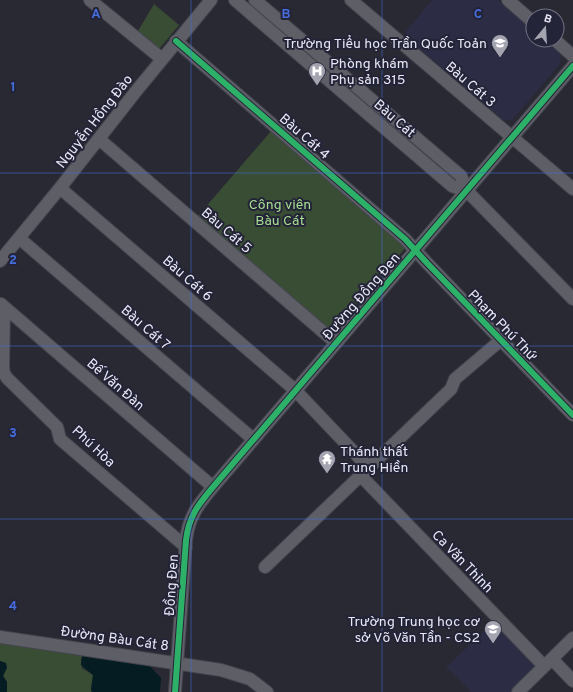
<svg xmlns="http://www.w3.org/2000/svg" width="573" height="692" font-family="Overpass,sans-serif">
<rect width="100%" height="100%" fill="#292933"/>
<!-- built -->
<path fill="#2c2c44" d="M432,0H498L533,30V40H544L561,54L560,64L512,120H503L406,37V31Z
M494,622L537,666L511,692H471L446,667Z"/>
<!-- green -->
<path fill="#394c34" d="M154,4L179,25L159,49L138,31Z
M355,94H357L451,175L449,177L354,96Z
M272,130L407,246L333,332L197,217Z
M0,643L82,656L81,660L82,668L93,675L91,690L92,692H7V682L3,676L6,663L0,661Z"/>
<!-- water -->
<path fill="#051c23" d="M82,656L150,666L161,678L160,692H92L91,690L93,675L81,665Z
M0,661L6,663L7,668L3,676L7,682V692H0Z"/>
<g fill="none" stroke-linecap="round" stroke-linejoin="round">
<defs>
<path id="minor" d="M90,0L162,59
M235,0L452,186L467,191
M255,0L461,176L467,191L573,299
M351,0L573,189
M508,0L533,22
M555,40L573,56
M176,41L405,239L427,263L573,415
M99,139L336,343
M60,188L295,390L369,468
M19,238L253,439
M0,261L60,188L137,90L211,0
M1,304L213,487
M4,307L3,368L4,373L7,378L57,427L60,439L186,547
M361,476L544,666
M265,567L451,389L455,379L501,340
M0,637L221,670L250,679L267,692
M552,659L573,681
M175,692L186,540C189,516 198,505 213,487L573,66
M518,692L573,638"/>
</defs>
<!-- minor casing -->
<use href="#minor" stroke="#45454f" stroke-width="14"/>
<!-- minor -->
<use href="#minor" stroke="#5e5e66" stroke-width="12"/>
<defs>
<path id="cycleway" d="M176,41L405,239L427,263L573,415
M175,692L186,540C189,516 198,505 213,487L573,66"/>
</defs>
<!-- cycleway casing -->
<use href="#cycleway" stroke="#242438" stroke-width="8"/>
<!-- cycleway -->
<use href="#cycleway" stroke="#2db169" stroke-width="6"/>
</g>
<!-- grid -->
<path fill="none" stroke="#456dde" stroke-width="1" stroke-opacity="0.55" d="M191,0V692M382,0V692M0,173H573M0,346H573M0,519H573"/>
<!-- icons -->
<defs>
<symbol id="school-pin" viewBox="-11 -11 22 30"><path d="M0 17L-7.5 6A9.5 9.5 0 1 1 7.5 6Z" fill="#a4a4b1" stroke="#242438"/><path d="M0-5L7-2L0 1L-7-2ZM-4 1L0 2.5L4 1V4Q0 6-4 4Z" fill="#fff"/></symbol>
<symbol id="hospital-pin" viewBox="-11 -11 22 30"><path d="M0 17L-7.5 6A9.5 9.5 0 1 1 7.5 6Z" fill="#a4a4b1" stroke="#242438"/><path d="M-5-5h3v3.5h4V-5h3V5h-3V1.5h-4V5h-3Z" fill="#fff"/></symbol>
<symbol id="temple-pin" viewBox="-11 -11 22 30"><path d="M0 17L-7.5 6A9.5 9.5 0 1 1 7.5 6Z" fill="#a4a4b1" stroke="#242438"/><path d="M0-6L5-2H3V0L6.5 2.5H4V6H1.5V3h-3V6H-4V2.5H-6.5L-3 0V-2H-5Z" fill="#fff"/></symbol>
</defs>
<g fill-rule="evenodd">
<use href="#school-pin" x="490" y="33" width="20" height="27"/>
<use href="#hospital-pin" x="307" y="61" width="20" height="27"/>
<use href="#temple-pin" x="317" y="449" width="20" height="27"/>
<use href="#school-pin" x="483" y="619" width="20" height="27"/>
</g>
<g text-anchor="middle" stroke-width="4" stroke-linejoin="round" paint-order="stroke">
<!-- poi labels -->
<g font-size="14" fill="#e7e7f5" stroke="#242438" text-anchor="end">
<text x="487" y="48">Trường Tiểu học Trần Quốc Toản</text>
<text x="330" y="68" text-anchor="start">Phòng khám<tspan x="330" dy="16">Phụ sản 315</tspan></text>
<text x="340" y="456" text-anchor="start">Thánh thất<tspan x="340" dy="16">Trung Hiền</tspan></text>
<text x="480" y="626">Trường Trung học cơ<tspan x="480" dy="16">sở Võ Văn Tần - CS2</tspan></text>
</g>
<!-- street labels -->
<g font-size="14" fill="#e7e7f5" stroke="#242438">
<text transform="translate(471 84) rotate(41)" y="5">Bàu Cát 3</text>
<text transform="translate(395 118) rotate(41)" y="5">Bàu Cát</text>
<text transform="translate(94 121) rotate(-52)" y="5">Nguyễn Hồng Đào</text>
<text transform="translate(305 136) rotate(41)" y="5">Bàu Cát 4</text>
<text transform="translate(227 230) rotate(41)" y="5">Bàu Cát 5</text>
<text transform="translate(188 278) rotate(41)" y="5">Bàu Cát 6</text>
<text transform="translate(361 296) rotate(-49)" y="5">Đường Đồng Đen</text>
<text transform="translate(503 325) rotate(46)" y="5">Phạm Phú Thứ</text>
<text transform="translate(146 327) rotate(41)" y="5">Bàu Cát 7</text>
<text transform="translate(116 384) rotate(41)" y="5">Bế Văn Đàn</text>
<text transform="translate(94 446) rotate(43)" y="5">Phú Hòa</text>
<text transform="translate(463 561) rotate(46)" y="5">Ca Văn Thỉnh</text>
<text transform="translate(171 585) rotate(-86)" y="5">Đồng Đen</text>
<text transform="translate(115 638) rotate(8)" y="5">Đường Bàu Cát 8</text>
</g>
<!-- park labels -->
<g font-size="14" fill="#a6dd90" stroke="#242438">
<text x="280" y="209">Công viên<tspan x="280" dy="16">Bàu Cát</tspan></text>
</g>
</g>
<g font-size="13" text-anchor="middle" font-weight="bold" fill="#456dde" stroke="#242438" stroke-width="4" stroke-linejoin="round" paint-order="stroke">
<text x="96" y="18">A</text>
<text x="286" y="18">B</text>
<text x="478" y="18">C</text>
<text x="13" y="91">1</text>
<text x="13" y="264">2</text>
<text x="13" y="437">3</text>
<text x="13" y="610">4</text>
</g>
<!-- north arrow -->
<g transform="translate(545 28) rotate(18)"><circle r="19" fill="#242438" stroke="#727284"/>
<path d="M0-3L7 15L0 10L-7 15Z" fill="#a4a4b1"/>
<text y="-6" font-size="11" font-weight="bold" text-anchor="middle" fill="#e7e7f5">B</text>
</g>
</svg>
